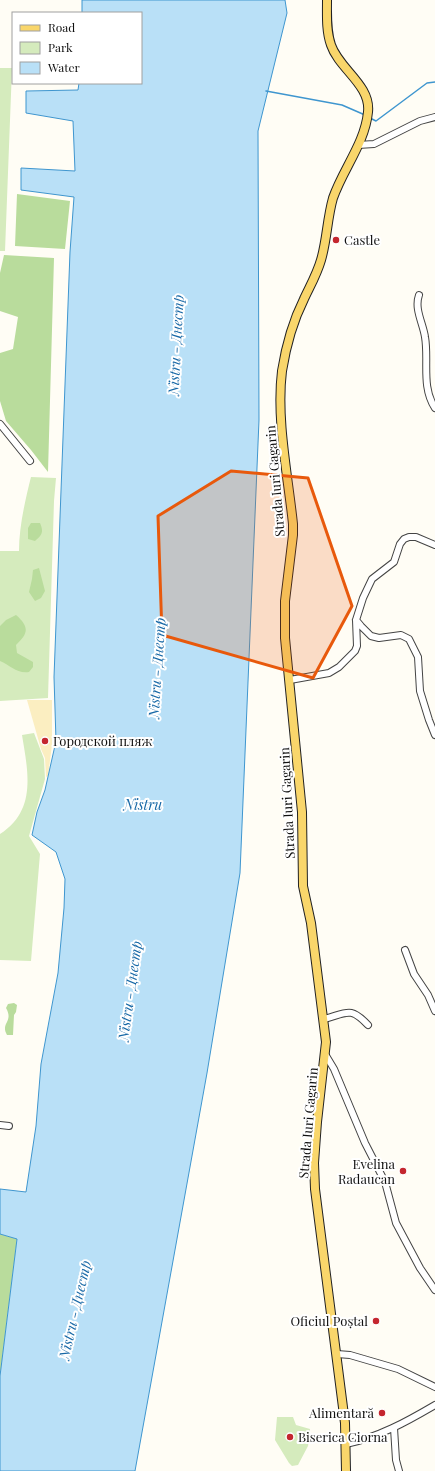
<svg xmlns="http://www.w3.org/2000/svg" width="435" height="1471" font-family="'Playfair Display',serif">
<rect width="100%" height="100%" fill="#fffdf5"/>
<!-- green -->
<path fill="#d5ebbd" d="M0,68H12L5,251H0Z
M31,477L56,478L54,501L48,698L0,701V551H19C19,527 25,501 31,477Z
M34,733L44,759L45,779L29,836L40,854L31,961L0,960V834C37,810 28,772 22,735Z
M277,1417H293L296,1425L310,1429L308,1446L298,1465L292,1466L289,1463L275,1440Z"/>
<!-- forest -->
<path fill="#b9dc9c" d="M17,194L70,201L65,249L15,246Z
M4,255L54,258L48,472L31,450L6,421L0,401V353L13,349L18,317L0,311V273Z
M31,523H40C44,532 42,535 35,541L28,539V528Z
M39,568L45,591L41,598L35,601L29,592L32,579L33,570Z
M16,615C30,627 28,634 16,645L17,653L33,662V667L29,672C17,674 10,665 0,661V626L6,620Z
M14,1003L17,1005L16,1012L14,1015L13,1035H7C0,1023 14,1022 6,1008L8,1004Z
M0,1234L17,1239L0,1376Z"/>
<!-- sand -->
<path fill="#fbeec1" d="M27,700H52V745L48,776L46,777L45,758L41,749Z"/>
<!-- water -->
<path fill="#b9e0f7" stroke="#3f96cf" d="M82,0H285L287,13L258,131L259,420L240,873L207,1073L135,1471H0V1376L17,1239L0,1234V1189L26,1192L36,1126L41,1064L58,973L64,908L65,879L56,852L32,835L37,812L45,790L56,741L54,677L70,252L74,197L21,190V168L75,171L73,121L26,113V91L78,90L79,83H141V13H82Z"/>
<g fill="none" stroke-linecap="round" stroke-linejoin="round">
<!-- stream -->
<path stroke="#3f96cf" stroke-width="1.5" d="M266,91L342,105L365,115
M370,118L376,121L427,83L435,82"/>
<defs>
<path id="minor" d="M358,145L374,144L420,121L435,117
M419,295C414,309 423,323 425,337C429,360 421,387 435,408
M0,424L30,461
M356,620L361,626L371,636L379,638L401,635L409,639L418,657L420,691L429,720L435,735
M290,680L329,673L339,667L355,651L357,646L356,620L363,598L372,579L394,562L400,544L404,539L409,537H416L435,545
M405,950L414,974L428,995L435,1011
M324,1019C347,1013 350,1006 368,1025
M325,1054L334,1069L365,1143L385,1182L396,1223L420,1268L435,1290
M0,1125L9,1126
M337,1354L350,1355L398,1369L435,1387
M394,1428L396,1460L399,1471
M346,1444C379,1437 406,1422 435,1405"/>
<path id="major" d="M327,0C327,15 326,31 331,45C339,69 371,85 368,112C365,143 343,169 333,198C327,219 327,240 321,260C317,274 310,286 304,299C293,321 286,346 282,371C276,419 288,476 293,524V535L285,601V638L302,812L303,886L311,923L326,1042L317,1122L314,1163L315,1189L345,1423L346,1471"/>
</defs>
<!-- minor casing -->
<use href="#minor" stroke="#444" stroke-width="8"/>
<!-- major casing -->
<use href="#major" stroke="#222" stroke-width="10"/>
<!-- minor -->
<use href="#minor" stroke="#fff" stroke-width="6"/>
<!-- major -->
<use href="#major" stroke="#f9d66b" stroke-width="8"/>
</g>
<!-- marked area -->
<path fill="#e8590c" fill-opacity="0.2" stroke="#e8590c" stroke-width="3" stroke-linejoin="round" d="M231,471L308,478L352,606L313,678L162,635L158,516Z"/>
<!-- markers -->
<g fill="#c4262e" stroke="#fff" stroke-width="1.5">
<circle cx="336" cy="240" r="4"/>
<circle cx="45" cy="741" r="4"/>
<circle cx="403" cy="1171" r="4"/>
<circle cx="376" cy="1321" r="4"/>
<circle cx="382" cy="1413" r="4"/>
<circle cx="290" cy="1437" r="4"/>
</g>
<g text-anchor="middle" stroke-width="4" stroke-linejoin="round" paint-order="stroke">
<!-- poi labels -->
<g font-size="13" fill="#111" stroke="#fff" text-anchor="start">
<text x="344" y="245">Castle</text>
<text x="53" y="746">Городской пляж</text>
<text x="395" y="1169" text-anchor="end">Evelina<tspan x="395" dy="15">Radaucan</tspan></text>
<text x="368" y="1326" text-anchor="end">Oficiul Poștal</text>
<text x="374" y="1418" text-anchor="end">Alimentară</text>
<text x="298" y="1442">Biserica Ciorna</text>
</g>
<!-- street labels -->
<g font-size="13" fill="#111" stroke="#fff">
<text transform="translate(275 481) rotate(-95)" y="5">Strada Iuri Gagarin</text>
<text transform="translate(287 803) rotate(-93)" y="5">Strada Iuri Gagarin</text>
<text transform="translate(308 1123) rotate(-85)" y="5">Strada Iuri Gagarin</text>
</g>
<!-- water labels -->
<g font-size="14" font-style="italic" fill="#1768a6" stroke="#fff">
<text transform="translate(176 345) rotate(-87)" y="5">Nistru - Днестр</text>
<text transform="translate(157 668) rotate(-86)" y="5">Nistru - Днестр</text>
<text x="143" y="810">Nistru</text>
<text transform="translate(130 991) rotate(-82)" y="5">Nistru - Днестр</text>
<text transform="translate(75 1310) rotate(-77)" y="5">Nistru - Днестр</text>
</g>
</g>
<!-- legend -->
<rect x="12" y="12" width="130" height="72" fill="#ffffff" stroke="#a0a0a0"/>
<rect x="20" y="25" width="20" height="6" fill="#f9d66b" stroke="#a0a0a0"/>
<text x="48" y="32" font-size="12" fill="#111111">Road</text>
<rect x="20" y="42" width="20" height="12" fill="#d5ebbd" stroke="#a0a0a0"/>
<text x="48" y="52" font-size="12" fill="#111111">Park</text>
<rect x="20" y="62" width="20" height="12" fill="#b9e0f7" stroke="#a0a0a0"/>
<text x="48" y="72" font-size="12" fill="#111111">Water</text>
</svg>
